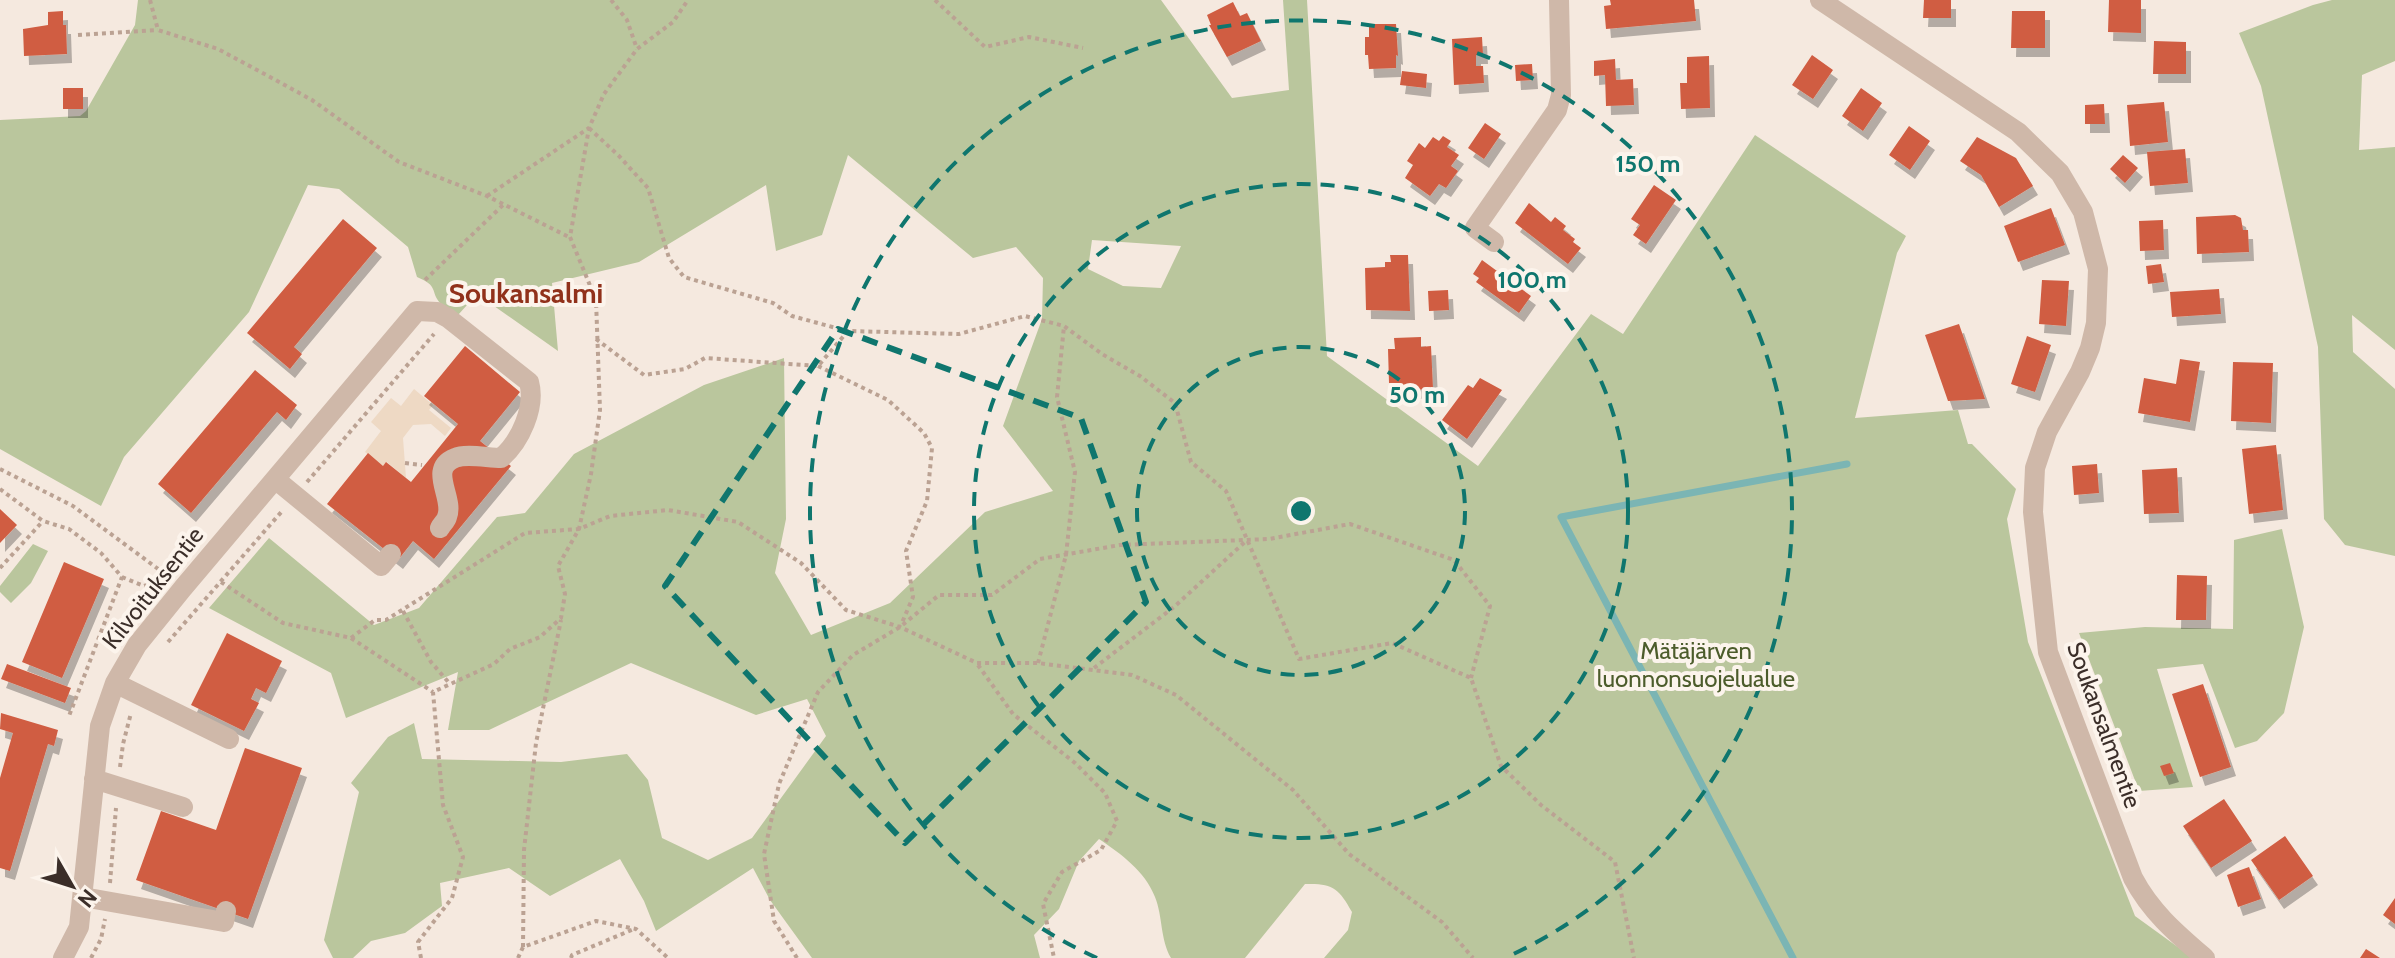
<svg xmlns="http://www.w3.org/2000/svg" width="2395" height="958" font-family="Cabin,sans-serif">
<defs>
<filter id="shadow"><feDropShadow dx="5" dy="9" stdDeviation="0" flood-color="#0004"/></filter>
</defs>
<rect width="100%" height="100%" fill="#f5e9df"/>
<!-- green -->
<path fill="#bac69d" fill-rule="evenodd" d="M138,0H1161L1232,98L1289,90L1283,0H1307L1327,356L1478,466L1591,314L1623,334L1755,135L1906,236L1897,253L1855,418L1958,410L1968,444H1972L2016,489L2007,519L2028,642L2135,916L2193,958H1324L1348,930L1352,912C1339,888 1332,883 1305,884L1245,958H1171C1160,939 1163,917 1155,897C1145,871 1121,854 1099,839L1079,861L1059,909L1034,935L1040,958H812L770,900L753,868L656,931L644,901L620,859L550,896L509,868L440,883L442,906L405,933L371,941L353,958H333L324,940L359,792L351,783L388,737L414,723L422,759L561,762L627,754L648,780L662,838L708,860L752,838L826,736L807,699L756,715L631,663L489,730H448L458,672L346,718L331,673L209,608L269,538L374,625L419,608L497,517L525,513L574,454L704,385L784,358L786,519L775,573L811,635L890,603L985,512L1053,491L1003,426L1042,319L1043,278L1016,247L973,258L848,155L822,235L776,251L766,185L639,262L552,283L558,351L477,294L458,315C453,312 444,308 440,303C430,291 439,286 417,277L408,247L339,189L308,185L249,312L124,457L101,506L0,449V120L80,116L86,111L135,25ZM1092,240L1181,246L1161,288L1123,286L1088,269Z
M2332,0H2395V61L2362,75L2359,150L2395,147V350L2352,315L2353,352L2395,389V556L2345,545L2324,519L2318,347L2261,86L2239,33L2313,5Z
M2282,529L2304,627L2284,713L2257,741L2235,748L2203,664L2157,669L2193,787L2139,791L2079,633L2145,627L2233,629L2234,540Z
M33,544L48,551L31,583L11,603L0,592V586Z"/>
<!-- plaza -->
<path fill="#eed9c4" d="M414,389L433,405L429,410L451,428L445,436L431,424L413,425L403,438L406,478L387,462L383,466L365,452L381,431L371,422L391,398L401,406Z"/>
<g fill="none" stroke-linecap="round" stroke-linejoin="round">
<!-- stream -->
<path stroke="#7bb5b4" stroke-width="7" d="M1793,958L1561,517L1847,464"/>
</g>
<!-- building -->
<path fill="#d05d42" filter="url(#shadow)" d="M1610,0H1694L1696,21L1606,29L1604,6L1611,5Z
M1924,0H1951V18H1923Z
M2109,0H2141V33L2108,32Z
M1233,2L1240,16L1247,13L1261,41L1227,57L1209,25H1211L1207,15Z
M63,11V25H66L67,54L24,56L23,29L48,25V12Z
M2012,11H2045V48H2011Z
M1369,24H1396L1398,56L1396,55V68L1369,69L1368,55H1365V37H1369Z
M1482,37L1483,55H1476V66H1483L1484,83L1454,85L1452,39Z
M2154,41L2186,42V74H2153Z
M1812,55L1833,70L1813,99L1792,85Z
M1709,56L1710,108L1681,109L1680,83H1687V57Z
M1615,59L1616,80L1633,79L1634,105L1606,106L1605,75L1594,76V61Z
M1532,64L1533,80L1516,81L1515,65Z
M1402,71L1427,74L1426,88L1400,85Z
M63,88H83V109H63Z
M1861,88L1882,103L1863,131L1842,116Z
M2164,102L2168,142L2130,146L2127,105Z
M2104,104L2105,124H2085V105Z
M1485,123L1501,134L1484,159L1468,148Z
M1909,126L1930,141L1910,170L1889,155Z
M1443,136L1451,141L1447,147L1459,155L1451,166L1458,171L1446,188L1439,184L1430,196L1405,178L1413,165L1407,161L1419,143L1425,148L1433,137L1439,141Z
M1977,137L2016,158L2033,186L1999,207L1981,175L1960,161Z
M2185,149L2188,183L2150,186L2147,152Z
M2123,155L2138,168L2125,183L2110,169Z
M1654,185L1676,200L1646,244L1633,235L1640,225L1631,219Z
M1529,203L1551,222L1555,217L1566,226L1563,230L1575,239L1573,242L1581,248L1568,264L1515,223Z
M2051,208L2065,245L2018,262L2004,226Z
M2235,215L2241,218L2243,230H2248L2249,252L2197,254L2196,217Z
M343,219L377,248L294,347L302,354L290,369L247,333Z
M2163,220L2164,250L2140,251L2139,221Z
M1390,255H1408L1410,311L1366,310L1365,268L1385,267V262H1391Z
M1482,260L1531,296L1519,313L1476,282L1479,278L1473,274Z
M2161,264L2164,282L2148,284L2146,266Z
M2042,280L2069,281L2066,326L2039,324Z
M2219,289L2221,314L2172,317L2170,292Z
M1448,290L1449,310L1429,311L1428,291Z
M1959,324L1985,399L1948,401L1925,335Z
M2027,336L2051,345L2035,392L2011,384Z
M1421,337V347L1431,346L1433,389L1410,390V386H1400V383H1389L1388,349H1395L1394,338Z
M465,346L520,392L480,441L511,466L434,559L413,541L398,560L327,504L368,453L383,466L386,462L411,482L458,424L424,396Z
M2180,359L2200,362L2190,422L2138,413L2144,378L2176,384Z
M2233,362L2273,363L2271,423L2231,421Z
M255,370L297,405L286,420L277,412L191,513L158,484Z
M1480,378L1502,390L1467,439L1442,420L1468,385L1473,388Z
M2276,445L2283,510L2249,514L2242,449Z
M2097,464L2099,493L2074,495L2072,466Z
M2177,468L2179,513L2144,514L2142,470Z
M0,509L17,525L0,543Z
M64,562L104,579L62,678L22,662Z
M2177,575L2207,576L2206,620H2176Z
M227,633L282,661L266,693L256,688L251,699L259,703L244,731L191,705Z
M7,664L71,688L65,703L1,679Z
M2203,684L2231,767L2200,777L2172,694Z
M1,713L58,730L54,746L48,744L10,871L0,868V778L13,733L0,729Z
M245,748L302,768L248,919L136,880L161,811L216,830Z
M2170,763L2174,773L2164,776L2160,766Z
M2224,799L2252,841L2211,868L2183,826Z
M2285,836L2313,876L2279,900L2251,860Z
M2249,867L2261,899L2238,907L2227,875Z
M2395,898V924L2383,915Z
M2366,949L2380,958H2360Z"/>
<g fill="none" stroke-linecap="round" stroke-linejoin="round">
<!-- path -->
<path stroke="#bba293" stroke-width="4" stroke-dasharray="4 4" stroke-linecap="butt" d="M150,0L158,30L218,49L270,77L312,100L399,162L487,196L569,237
M611,0L627,20L637,49
M935,0L985,47L1029,37L1083,48
M78,35L158,30
M589,128L619,156L648,188L669,258L684,277L773,303L792,316L847,331
M487,196L589,128L604,94L637,49L673,22L688,0
M425,280L503,205
M596,339L644,375L685,369L705,358L818,366L848,331L959,334L1025,316L1064,326
M818,366L888,400L924,433L932,448L927,501L906,551L913,597L901,625
M405,463L422,465
M0,469L73,506L169,577
M307,482L434,334
M0,489L43,521L69,529L101,553L122,577L69,716
M0,568L43,521
M122,577L144,586L160,580
M221,582L283,623L351,638L433,692
M403,611L431,662L450,684
M351,638L375,620H386L525,533L579,529L610,516L668,510L738,522L801,563L846,610L900,627L977,663H1038L1132,675L1176,695L1293,790L1349,854L1442,922L1473,958
M168,642L283,510
M1038,663L1066,555L1075,472L1057,397L1064,326L1102,354L1140,376L1175,403L1191,462L1226,491L1299,659L1392,643L1471,678L1501,766L1541,805L1615,862L1634,958
M978,665L1013,714L1075,763L1105,793L1117,821L1101,850L1062,872L1043,904L1054,958
M1094,668L1174,607L1247,540
M120,767L123,744L131,713
M110,883L116,808
M523,947L524,850L536,743L561,620
M91,958L101,939L105,919
M421,958L418,942L452,898L463,857L443,805L433,692L494,664L510,649L540,637L561,618L565,594L558,566L579,529L591,474L600,410L596,300L570,237L589,128
M518,958L523,947L596,921L636,929L668,958
M571,958L572,955L634,929
M797,958L774,921L764,854L779,784L818,692L853,655L900,627L939,595H992L1040,559L1120,545L1269,539L1350,524L1454,560L1490,606L1471,678"/>
<!-- minor -->
<path stroke="#cfb8a9" stroke-width="20" d="M1820,0L2018,132L2060,173L2083,212L2098,269L2096,323L2090,348L2080,372L2047,432L2035,468L2033,512L2048,652L2133,878C2151,912 2176,933 2205,958
M1494,242L1475,228L1557,110L1561,95L1559,0
M275,479L381,566L391,554
M115,683L229,739
M94,779L183,807
M83,897L224,922L226,911
M63,958L79,927L100,726L115,683L137,645L183,588L417,311L437,312L448,318L529,382C536,407 520,442 501,458C488,458 466,453 455,458C427,469 455,498 447,517C446,521 442,524 440,528"/>
</g>
<!-- marked area -->
<path fill="none" stroke="#0f766e" stroke-width="6" stroke-dasharray="16 10" stroke-linejoin="round" d="M838,329L1081,418L1146,602L905,843L665,586Z"/>
<!-- distance rings -->
<g fill="none" stroke="#0f766e" stroke-width="4" stroke-dasharray="14 10">
<circle cx="1301" cy="511" r="164"/>
<circle cx="1301" cy="511" r="327"/>
<path d="M1097 958A491 491 0 1 1 1505 958"/>
</g>
<g text-anchor="middle" stroke-width="8" stroke-linejoin="round" paint-order="stroke">
<!-- street labels -->
<g font-size="24" fill="#3b2e29" stroke="#fcf4ec">
<text transform="translate(153 588) rotate(-52)" y="8">Kilvoituksentie</text>
<text transform="translate(2104 725) rotate(70)" y="8">Soukansalmentie</text>
</g>
<!-- park labels -->
<g font-size="24" fill="#4c5c2b" stroke="#fcf4ec">
<text x="1696" y="659">Mätäjärven<tspan x="1696" dy="28">luonnonsuojelualue</tspan></text>
</g>
<!-- quarter labels -->
<g font-size="28" font-weight="bold" fill="#91311b" stroke="#fcf4ec">
<text x="526" y="303">Soukansalmi</text>
</g>
</g>
<circle cx="1301" cy="511" r="12" fill="#0f766e" stroke="#fcf4ec" stroke-width="4"/>
<g font-size="24" text-anchor="middle" font-weight="bold" fill="#0f766e" stroke="#fcf4ec" stroke-width="8" stroke-linejoin="round" paint-order="stroke">
<text x="1648" y="172">150 m</text>
<text x="1532" y="288">100 m</text>
<text x="1417" y="403">50 m</text>
</g>
<!-- north arrow -->
<g transform="translate(72 886) rotate(129)" stroke="#fcf4ec" stroke-width="6" paint-order="stroke">
<path d="M0-6L14 30L0 20L-14 30Z" fill="#3b2e29"/>
<text y="-12" font-size="22" font-weight="bold" text-anchor="middle" fill="#3b2e29">N</text>
</g>
</svg>
